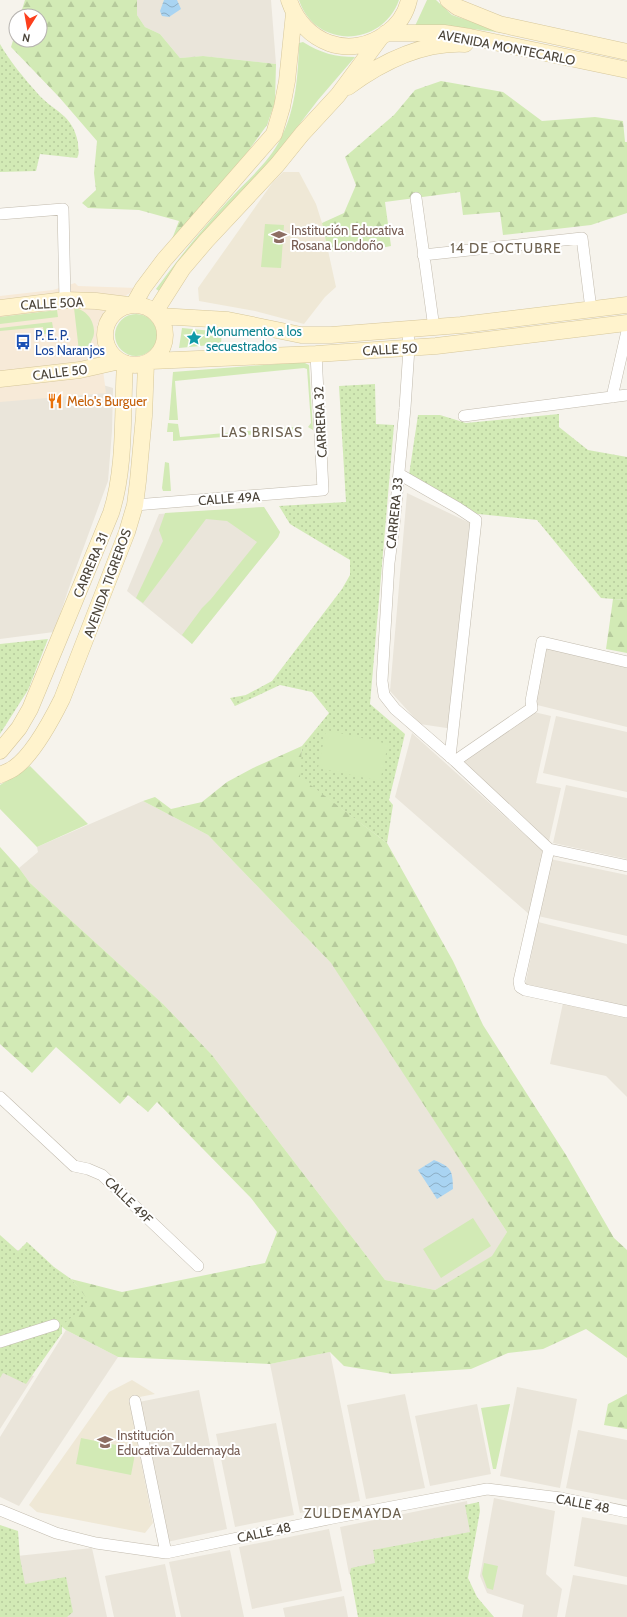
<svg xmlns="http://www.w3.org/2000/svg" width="627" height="1617" font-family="Cabin,sans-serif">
<defs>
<pattern id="grass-dots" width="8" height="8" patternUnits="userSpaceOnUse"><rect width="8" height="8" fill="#d2eab5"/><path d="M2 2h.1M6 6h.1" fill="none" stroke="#b6ca9c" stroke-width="1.8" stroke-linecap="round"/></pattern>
<pattern id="forest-firs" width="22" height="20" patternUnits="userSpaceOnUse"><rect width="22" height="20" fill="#d2eab5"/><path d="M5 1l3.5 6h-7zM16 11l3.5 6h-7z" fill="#b6ca9c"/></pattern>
<pattern id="water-waves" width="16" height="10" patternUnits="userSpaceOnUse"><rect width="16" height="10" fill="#a9d4f2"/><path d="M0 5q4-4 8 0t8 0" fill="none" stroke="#8caec5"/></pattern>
</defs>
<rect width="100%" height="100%" fill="#f6f3ec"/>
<!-- residential -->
<path fill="#eae5da" d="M137,0H271L276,64L203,56L180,58L160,34L145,27L137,15Z
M103,385L113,388L112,431L108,481L72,579L54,632L0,639V395Z
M407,493L470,523L453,729L420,724L390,691Z
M264,507L280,532L278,537L192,644L127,591L159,514Z
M546,646L627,664V727L533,704Z
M534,712L551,716L536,783L561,788L549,841L463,761Z
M556,716L627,732V792L543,773Z
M412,733L544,852L530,915L395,797Z
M566,785L627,798V859L553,843Z
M143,801L208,835L334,966L507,1232L493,1256L435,1290L385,1280L212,1055L163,1004L30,883L19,868L38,852L37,847Z
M550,859L627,875V936L538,916Z
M538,922L627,944V1008L525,986Z
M563,1003L627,1016V1097L606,1076L550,1064Z
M66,1330L118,1357L19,1506L0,1497V1437Z
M330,1352L360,1501L300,1513L270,1364Z
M0,1368H5L34,1376L0,1429Z
M517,1387L577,1399L560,1488L500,1476Z
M199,1390L227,1529L167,1542L139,1402Z
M405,1394L425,1488L366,1499L347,1405Z
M477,1404L491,1474L430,1486L415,1416Z
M276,1423L294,1515L235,1527L216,1434Z
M578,1430L627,1440V1500L566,1488Z
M494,1498L555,1511L546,1574L562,1589L557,1617H522L524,1605L487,1593L480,1576Z
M467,1501L473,1550L349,1574L340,1527Z
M582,1517L627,1525V1577L574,1566Z
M329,1529L342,1591L252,1609L239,1547Z
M92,1548L107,1617H64L21,1590L17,1556Z
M230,1550L244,1617H181L169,1562Z
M165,1564L176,1617H114L105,1576Z
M573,1575L627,1585V1617H565Z
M344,1596L348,1617H285L283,1608Z"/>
<!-- commercial -->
<path fill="#f7ead8" d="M75,283L78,286L137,288L104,311L97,326V338L100,348L106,393L0,402V296L53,290Z"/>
<!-- education -->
<path fill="#efe8d6" d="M283,172H299L316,204L322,223L336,287L325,297L304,324L255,311L199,301L198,288L273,182Z
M132,1380L155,1394L129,1399L153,1523L145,1533L37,1512L29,1505L109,1392Z"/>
<!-- grass -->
<path fill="url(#grass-dots)" d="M0,44C10,62 25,79 38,94C54,112 73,114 78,143C78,149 80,153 77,158L40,154L36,171L0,172Z
M375,384L376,424L394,425L370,704L405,734L389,800L393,805L387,843L299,777L302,746L329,713L312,692L280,685L235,706L230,698L246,695L272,681L342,589L350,575V560L290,524L279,506L346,502L339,386Z
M559,414V427L588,450L627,457V600L601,598L537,520L469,513L409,475L418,415H440L466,423Z
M48,639L28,690L0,734V644Z
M0,1235L18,1251L27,1242L54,1267L71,1279L91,1302L62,1326V1333L26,1384L3,1373L0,1378Z
M479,1502L480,1511L468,1578L477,1597L494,1617H358L350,1573L351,1568L375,1563L373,1550L470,1532L465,1505Z
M0,1525L18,1531L20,1558L25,1584L66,1577L73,1612L67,1617H0Z"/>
<!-- forest -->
<path fill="url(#forest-firs)" d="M25,0H137V15L145,27L160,34L180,58L203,56L276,64L275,102L267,125L246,154L172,239L179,221L139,210L88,208L82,203L96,190L94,173L97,141L59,97L11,47L16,31V40H40V16H20Z
M441,81L503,92L542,121L595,117L623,121L625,142H627V213L591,225L503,235L500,212L463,215L460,192L385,202L391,246L361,252L328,251L322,223L344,213L356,185L345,157L394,115L415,90Z
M613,599L627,600V653L606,649Z
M302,746L300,777L387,843L453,961L483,1025L566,1155L614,1238L627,1250V1358L586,1329L543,1349L508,1353L471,1369L393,1374L344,1366L330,1352L270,1364L118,1357L66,1330L61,1326L90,1302L71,1279L122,1292L265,1263L277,1232L251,1198L157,1102L148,1112L128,1095L120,1104L56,1047L32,1073L0,1044V847L19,868L30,883L163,1004L212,1055L385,1280L435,1290L492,1256L507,1232L331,963L208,835L143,801L155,797L171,809L202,802L227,782L253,768Z
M627,1394V1429L604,1425L608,1404Z"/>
<!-- garden -->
<path fill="#d2eab5" d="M299,0H399C382,48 315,49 299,0Z
M427,0H436L452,15L505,33L440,25L415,26Z
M303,42C320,53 336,57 355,57L318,100L272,160L176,268L159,291L156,289C178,259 202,229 227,202C246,181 269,163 281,138C296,108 298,76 299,43Z
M265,224L284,225L281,268L261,267Z
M74,308C86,309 95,321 94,333C94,337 91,341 90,345L79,351Z
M57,310L58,317L0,324V317Z
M115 335a21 21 0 1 1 42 0a21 21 0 1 1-42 0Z
M52,322L54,333L44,334L43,327L0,331V328Z
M182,328L222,332L221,344L179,348Z
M303,362L309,365L313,430L308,427L311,423L307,369L304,368L175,381L178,420H169L173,372Z
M168,423L178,424L180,437L294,427V431L173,441V432H167Z
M165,462L169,463L171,491H163L162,488Z
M264,507L280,532L278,537L192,644L182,635L202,608L211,599L257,542L227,521L206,519L143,603L136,598L163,541L159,530L165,513Z
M326,730L388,744L380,781L318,768Z
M30,766L88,824L37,847L0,809V785Z
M473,1218L491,1246L441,1278L423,1249Z
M510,1404L496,1469H493L481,1408Z
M81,1438L136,1449L131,1475L76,1464Z
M484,1563L498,1566L493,1590L487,1588L482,1574Z"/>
<!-- water -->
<path fill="url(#water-waves)" d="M164,0H177L181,9L169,17L162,16L160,11Z
M434,1160C451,1167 453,1170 453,1189L437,1199L418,1170Z"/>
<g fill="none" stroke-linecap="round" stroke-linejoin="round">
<defs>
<path id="street" d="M416,198L434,328
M0,214L63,209L65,300
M423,255L582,238L591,309
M408,330L409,348L405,408L394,525L389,563L382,681L384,695L395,709L455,761L549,849L627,866
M612,397L627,331
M464,416L627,395
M399,474L458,508L476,520L450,757
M135,505L323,490L316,354
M455,761L532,708L531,701L542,642L627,662
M549,849L519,981L520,987L525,990L627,1012
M0,1097L74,1166L88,1169L102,1175L198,1266
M0,1342L54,1325
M135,1401L166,1553
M0,1510L56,1533L96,1543L166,1553L333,1518L487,1489L561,1498L627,1512"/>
<path id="secondary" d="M289,0C303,43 350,61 387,33C398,25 406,13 409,0
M448,0L457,7L499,24L627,52
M386,33H444L470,37L627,70
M348,87C382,62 423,42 465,44
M134,304L143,288L164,260L274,134L282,107L287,81L294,13
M105 335a30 30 0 1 1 60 0a30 30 0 1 1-60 0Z
M0,308L65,300L96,301L128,305
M155,312L183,268L206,241L277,165L302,134L338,95L381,37
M159,316L228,320L301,335H331L461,325L627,305
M151,361L316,354L436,346L627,323
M0,379L80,370L120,361
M0,751L19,728L30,709L111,513C126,467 122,411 125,363
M0,775C4,773 10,771 14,768C33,755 52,719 62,699L127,532L135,505L138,481L144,416L146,363"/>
</defs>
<!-- street casing -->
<use href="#street" stroke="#c2bbae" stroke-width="12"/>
<!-- secondary casing -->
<use href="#secondary" stroke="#d6c79b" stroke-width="17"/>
<!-- street -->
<use href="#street" stroke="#fff" stroke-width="11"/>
<!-- secondary -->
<use href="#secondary" stroke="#fff3cd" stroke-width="16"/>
</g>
<!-- icons -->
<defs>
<symbol id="school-bare" viewBox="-9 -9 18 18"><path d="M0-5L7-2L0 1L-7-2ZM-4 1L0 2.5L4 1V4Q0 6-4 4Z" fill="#8d6e63" stroke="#fff" stroke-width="2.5" paint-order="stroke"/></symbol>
<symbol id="sight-bare" viewBox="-9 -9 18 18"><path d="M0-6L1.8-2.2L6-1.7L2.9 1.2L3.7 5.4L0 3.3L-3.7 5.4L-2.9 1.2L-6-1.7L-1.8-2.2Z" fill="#0f9aa8" stroke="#fff" stroke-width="2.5" paint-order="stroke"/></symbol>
<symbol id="bus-bare" viewBox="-9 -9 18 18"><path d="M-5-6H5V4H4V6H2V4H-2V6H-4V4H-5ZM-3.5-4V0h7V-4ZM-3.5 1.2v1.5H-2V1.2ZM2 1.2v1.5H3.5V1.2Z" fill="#1a4fb4" stroke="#fff" stroke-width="2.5" paint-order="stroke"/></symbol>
<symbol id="restaurant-bare" viewBox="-9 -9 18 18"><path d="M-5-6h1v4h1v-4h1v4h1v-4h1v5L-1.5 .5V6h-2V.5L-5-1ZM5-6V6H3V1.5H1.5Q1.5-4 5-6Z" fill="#e8710a" stroke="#fff" stroke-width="2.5" paint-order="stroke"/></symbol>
</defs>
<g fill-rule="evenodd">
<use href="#school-bare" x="268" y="226" width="22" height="22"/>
<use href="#sight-bare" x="183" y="327" width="22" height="22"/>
<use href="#bus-bare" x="12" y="331" width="22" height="22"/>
<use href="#restaurant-bare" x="44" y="390" width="22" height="22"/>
<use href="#school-bare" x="94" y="1431" width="22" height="22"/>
</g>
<g text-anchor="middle" stroke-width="4" stroke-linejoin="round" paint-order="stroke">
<!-- street labels -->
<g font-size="13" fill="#4b4439" stroke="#fff">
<text transform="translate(507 47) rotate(11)" y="5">AVENIDA MONTECARLO</text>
<text transform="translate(52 303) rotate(-3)" y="5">CALLE 50A</text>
<text transform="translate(390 349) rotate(-3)" y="5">CALLE 50</text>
<text transform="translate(60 372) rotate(-7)" y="5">CALLE 50</text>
<text transform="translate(320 422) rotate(-93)" y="5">CARRERA 32</text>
<text transform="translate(229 498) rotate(-4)" y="5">CALLE 49A</text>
<text transform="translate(394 513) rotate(-84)" y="5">CARRERA 33</text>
<text transform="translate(90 565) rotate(-67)" y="5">CARRERA 31</text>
<text transform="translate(107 583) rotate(-70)" y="5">AVENIDA TIGREROS</text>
<text transform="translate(129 1200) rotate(44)" y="5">CALLE 49F</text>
<text transform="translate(583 1503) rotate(11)" y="5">CALLE 48</text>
<text transform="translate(264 1532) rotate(-12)" y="5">CALLE 48</text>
</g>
<!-- education labels -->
<g font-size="13" fill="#785e54" stroke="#fff" text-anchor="start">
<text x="291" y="235">Institución Educativa<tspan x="291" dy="15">Rosana Londoño</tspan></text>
<text x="117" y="1440">Institución<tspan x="117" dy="15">Educativa Zuldemayda</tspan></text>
</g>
<!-- culture labels -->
<g font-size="13" fill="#0d838f" stroke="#fff" text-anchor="start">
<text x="206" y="336">Monumento a los<tspan x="206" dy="15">secuestrados</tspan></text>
</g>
<!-- transit labels -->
<g font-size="13" fill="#164399" stroke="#fff" text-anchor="start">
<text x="35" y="340">P. E. P.<tspan x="35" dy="15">Los Naranjos</tspan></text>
</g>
<!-- food labels -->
<g font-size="13" fill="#c56008" stroke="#fff" text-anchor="start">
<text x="67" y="406">Melo's Burguer</text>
</g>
<!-- neighbourhood labels -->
<g font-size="14" letter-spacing="1" fill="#6e6250" stroke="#fff">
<text x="506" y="253">14 DE OCTUBRE</text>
<text x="262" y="437">LAS BRISAS</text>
<text x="353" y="1518">ZULDEMAYDA</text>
</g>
</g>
<!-- north arrow -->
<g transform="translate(28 28) rotate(191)"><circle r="19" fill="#ffffff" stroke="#b7b4b0"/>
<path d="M0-3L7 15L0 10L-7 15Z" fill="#fc3f1d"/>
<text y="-6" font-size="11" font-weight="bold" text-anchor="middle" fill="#4b4439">N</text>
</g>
</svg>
